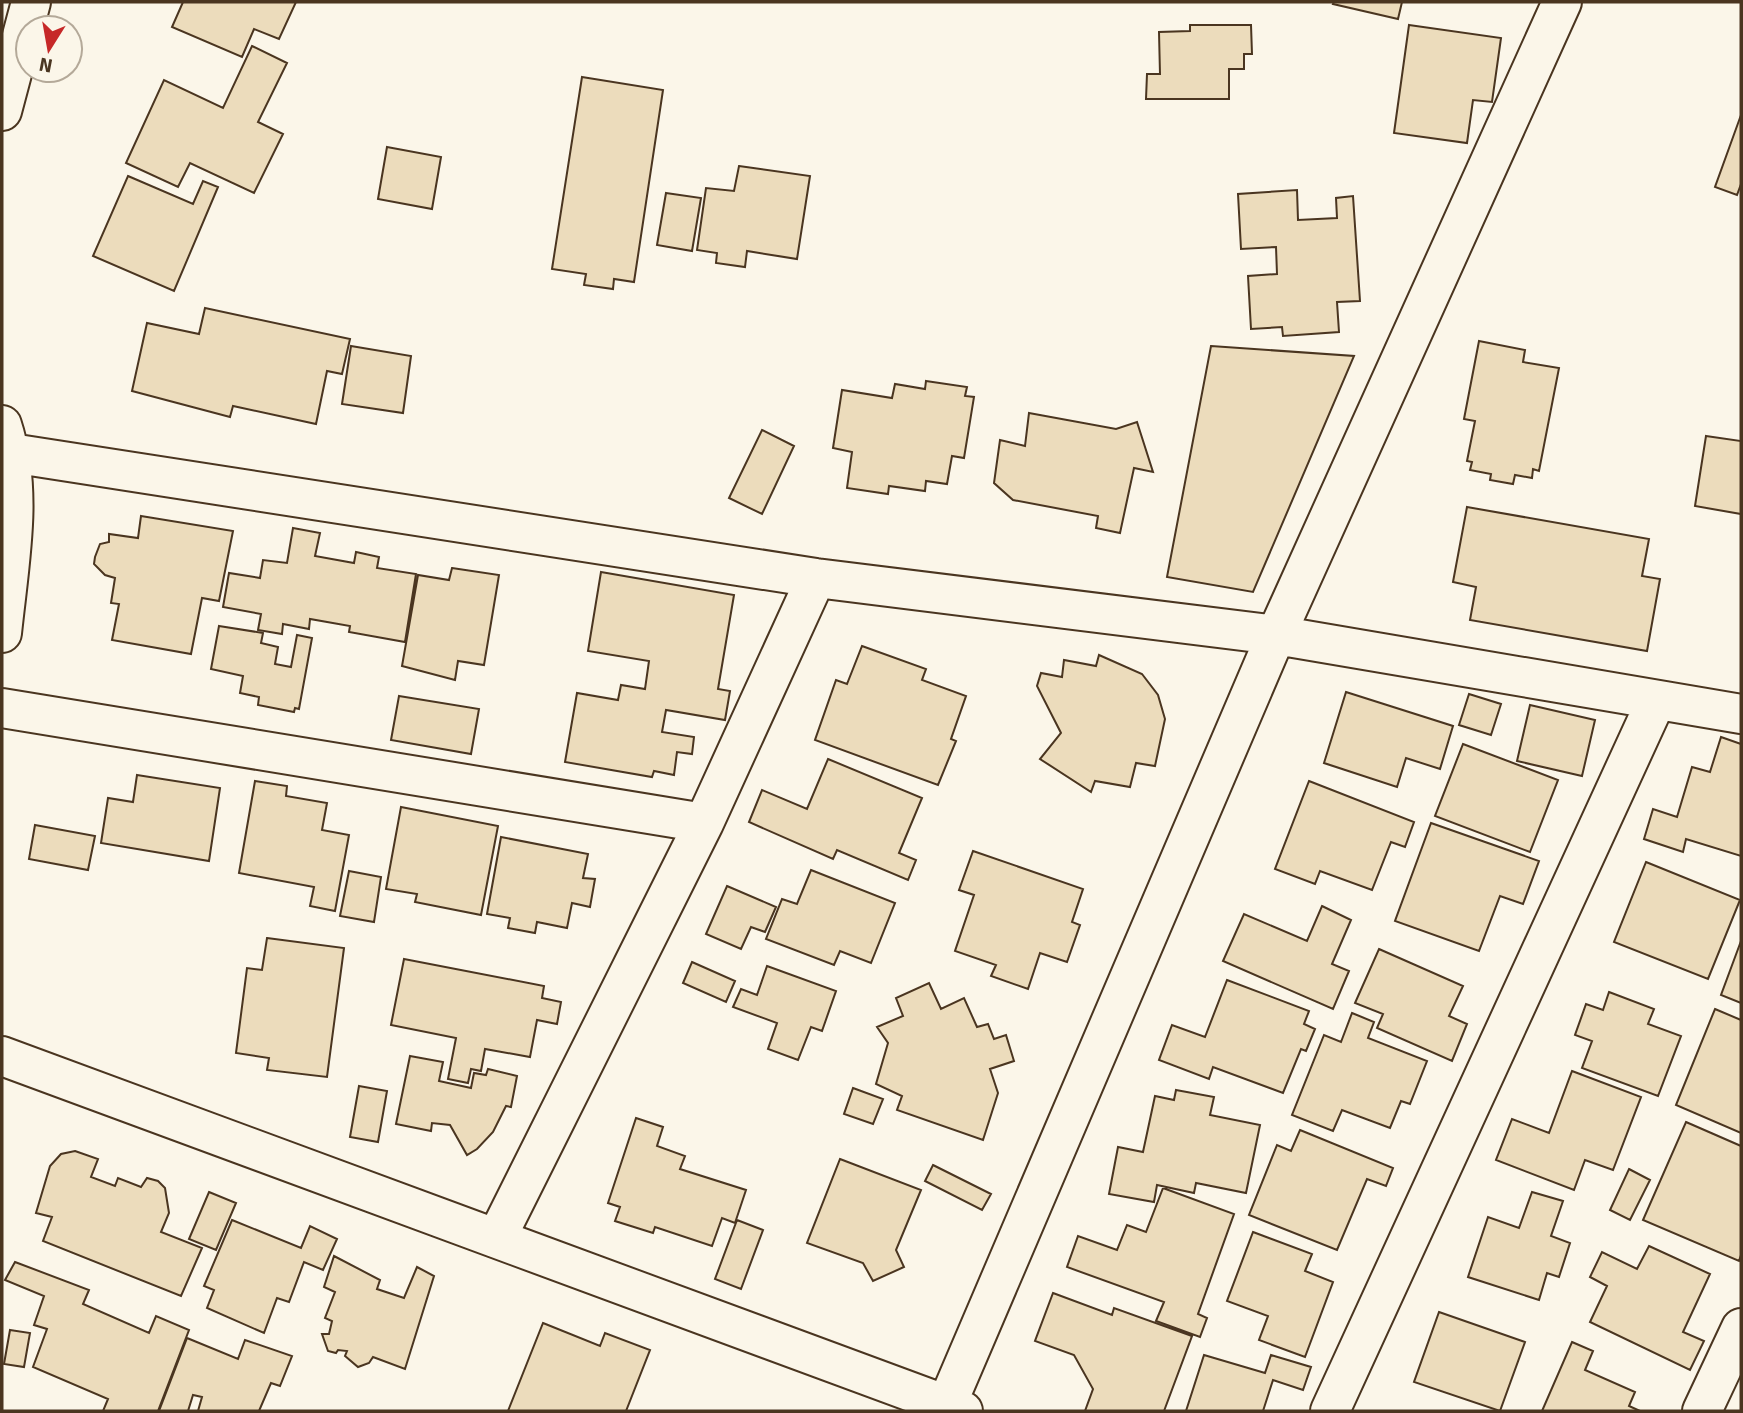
<svg xmlns="http://www.w3.org/2000/svg" width="1743" height="1413" font-family="Signika,sans-serif">
<rect width="100%" height="100%" fill="#fbf6e9"/>
<!-- building -->
<path fill="#ecdcbc" stroke="#4a3520" stroke-width="2" d="M183,2H296L279,39L254,29L242,57L172,27Z
M1334,2H1402L1398,19L1333,4Z
M1190,25H1251L1252,54H1244V69H1229V99H1146L1147,74H1160L1159,32L1190,31Z
M1409,25L1501,38L1492,102L1473,100L1467,143L1394,133Z
M252,46L287,63L258,122L283,134L254,193L190,163L178,187L126,163L164,80L223,108Z
M582,77L663,90L634,282L614,279L613,289L584,285L586,274L552,269Z
M1741,115V184L1737,195L1715,187Z
M387,147L441,157L432,209L378,199Z
M739,166L810,176L797,259L747,251L745,267L716,263L717,253L697,250L706,188L734,191Z
M128,176L193,204L203,181L218,187L174,291L93,256Z
M1297,190L1298,220L1337,218L1336,198L1353,196L1360,301L1337,302L1339,332L1283,336L1282,327L1251,329L1248,276L1277,274L1276,247L1241,249L1238,194Z
M666,193L701,198L692,251L657,245Z
M205,308L350,339L342,374L327,371L316,424L233,406L230,417L132,391L147,323L199,334Z
M1479,341L1525,350L1523,362L1559,368L1539,471L1533,469L1532,478L1515,475L1513,484L1490,480L1491,474L1470,470L1472,462L1467,461L1475,421L1464,419Z
M351,346L411,356L403,413L342,404Z
M1211,346L1354,356L1253,592L1167,577Z
M926,381L967,387L965,396L974,397L964,458L952,456L947,484L926,481L925,491L889,486L888,494L847,488L852,452L833,448L842,390L892,398L895,384L925,389Z
M1029,413L1116,429L1137,422L1153,472L1134,468L1120,533L1096,528L1098,516L1013,500L994,483L1000,440L1025,446Z
M762,430L794,446L762,514L729,498Z
M1706,436L1741,441V514L1695,506Z
M1467,507L1649,539L1642,576L1660,579L1647,651L1470,620L1476,587L1453,582Z
M141,516L233,531L219,601L202,598L191,654L112,640L119,604L111,603L115,578L105,575L94,564L95,557L100,544L109,542V534L138,538Z
M293,528L320,533L315,556L354,563L356,552L379,557L377,568L416,574L405,642L349,632L350,626L310,619L309,629L283,624L282,634L258,630L261,614L223,607L229,573L260,578L263,560L287,563Z
M452,568L499,575L484,665L458,661L455,680L402,666L418,575L449,580Z
M601,572L734,595L718,689L730,691L725,720L666,710L662,732L694,737L692,754L677,752L674,775L654,771L652,777L565,762L577,693L618,700L621,685L645,689L649,661L588,651Z
M219,626L263,633L261,643L278,647L275,664L291,667L297,635L312,638L299,709L295,708L294,712L258,705L259,697L240,693L243,676L211,669Z
M862,646L926,669L922,680L966,696L951,739L956,741L938,785L815,740L836,680L847,684Z
M1099,655L1142,674L1158,695L1165,719L1155,766L1136,763L1130,787L1095,781L1091,792L1040,759L1061,733L1037,686L1041,673L1062,677L1064,660L1096,666Z
M1346,692L1453,726L1440,769L1406,758L1397,787L1324,763Z
M1469,694L1501,704L1491,735L1459,725Z
M399,696L479,709L471,754L391,740Z
M1530,705L1595,720L1582,776L1517,761Z
M1721,737L1741,744V856L1686,839L1683,852L1644,839L1653,809L1677,817L1692,767L1710,772Z
M1463,744L1558,780L1530,852L1435,816Z
M828,759L922,798L899,853L916,860L908,880L837,850L833,859L749,822L762,790L807,809Z
M137,775L220,788L209,861L101,843L108,798L133,802Z
M255,781L287,786L286,796L327,803L322,830L349,835L335,911L310,906L314,887L239,873Z
M1309,781L1414,822L1405,847L1391,842L1372,890L1320,871L1315,884L1275,869Z
M401,807L498,826L481,915L415,902L417,894L386,889Z
M1431,823L1539,861L1523,904L1500,896L1479,951L1395,921Z
M35,825L95,836L88,870L29,859Z
M501,837L588,854L583,878L595,879L590,907L572,903L567,928L537,922L535,933L508,928L510,918L487,914Z
M973,851L1083,889L1072,922L1080,925L1067,962L1040,953L1028,989L991,976L996,965L955,951L974,895L959,890Z
M1646,862L1740,900L1708,979L1614,942Z
M811,870L895,903L871,963L840,951L834,965L766,939L782,899L797,904Z
M349,871L381,877L374,922L340,916Z
M727,886L776,907L765,932L751,927L741,949L706,934Z
M1322,906L1351,920L1332,964L1349,971L1333,1009L1223,961L1244,914L1307,941Z
M267,938L344,948L327,1077L267,1070L269,1058L236,1053L247,968L262,970Z
M1741,941V1003L1721,995Z
M1379,949L1463,986L1449,1016L1467,1024L1452,1061L1377,1028L1383,1014L1355,1003Z
M404,959L544,986L542,998L561,1002L557,1024L537,1020L530,1057L485,1049L481,1071L471,1069L468,1083L448,1079L456,1038L391,1025Z
M692,962L735,981L726,1002L683,983Z
M767,966L836,991L822,1031L811,1027L798,1060L768,1049L777,1023L733,1007L741,989L757,995Z
M1227,980L1309,1011L1304,1024L1315,1029L1306,1051L1301,1049L1283,1093L1213,1067L1209,1079L1159,1060L1172,1025L1205,1037Z
M929,983L941,1009L964,998L977,1027L988,1024L994,1039L1006,1035L1014,1061L990,1069L998,1093L983,1140L897,1110L902,1096L876,1084L888,1043L877,1027L903,1016L896,998Z
M1609,992L1654,1009L1648,1024L1681,1036L1658,1096L1582,1068L1592,1041L1575,1035L1586,1004L1603,1010Z
M1715,1009L1741,1020V1133L1676,1105Z
M1352,1013L1374,1022L1368,1038L1427,1061L1410,1104L1401,1101L1390,1128L1342,1110L1333,1131L1292,1115L1324,1035L1341,1042Z
M410,1056L443,1062L439,1081L471,1088L474,1073L486,1075L488,1069L517,1076L511,1107L506,1106L493,1132L477,1149L467,1155L450,1125L432,1123L431,1131L396,1124Z
M1572,1071L1641,1097L1613,1170L1585,1160L1574,1190L1496,1160L1512,1119L1549,1133Z
M359,1086L387,1091L378,1142L350,1137Z
M853,1088L883,1099L873,1124L844,1114Z
M1176,1090L1214,1097L1210,1115L1260,1125L1246,1193L1196,1183L1194,1193L1157,1185L1154,1202L1109,1194L1118,1147L1143,1152L1155,1096L1174,1100Z
M636,1118L663,1127L657,1146L685,1156L680,1169L746,1190L735,1223L722,1218L712,1246L655,1227L653,1233L615,1221L620,1207L608,1203Z
M1686,1122L1741,1146V1255L1739,1261L1643,1220Z
M1300,1130L1393,1168L1386,1186L1367,1179L1337,1250L1249,1215L1277,1145L1291,1151Z
M75,1151L98,1159L91,1177L115,1186L118,1178L141,1187L147,1178L158,1181L165,1188L169,1213L161,1232L202,1248L181,1296L43,1241L52,1217L36,1213L50,1166L61,1154Z
M840,1159L921,1190L896,1250L904,1267L873,1281L863,1263L807,1243Z
M933,1165L991,1194L982,1210L925,1181Z
M1629,1169L1650,1180L1630,1220L1610,1210Z
M1163,1188L1234,1214L1198,1314L1207,1318L1200,1337L1156,1321L1164,1302L1067,1267L1078,1236L1117,1250L1127,1225L1146,1232Z
M209,1192L236,1203L216,1250L189,1239Z
M1532,1192L1563,1201L1551,1236L1570,1243L1559,1277L1547,1273L1539,1300L1468,1277L1488,1217L1519,1228Z
M232,1220L301,1248L310,1226L337,1239L323,1270L304,1262L289,1302L277,1298L264,1333L207,1308L214,1290L204,1286Z
M737,1220L763,1230L741,1289L715,1279Z
M1253,1232L1312,1254L1305,1271L1333,1282L1305,1357L1259,1340L1268,1316L1227,1301Z
M1649,1246L1710,1274L1683,1332L1704,1341L1690,1370L1590,1322L1607,1286L1590,1277L1602,1252L1637,1269Z
M334,1256L380,1280L377,1289L404,1298L417,1267L434,1276L405,1369L373,1357L369,1363L358,1367L345,1356L347,1351L338,1350L336,1353L328,1351L322,1334H329L332,1321L325,1318L335,1292L324,1287Z
M15,1262L89,1290L83,1304L149,1333L156,1316L189,1330L158,1411H103L108,1399L33,1367L47,1329L34,1325L44,1296L5,1280Z
M1053,1293L1112,1315L1114,1308L1192,1336L1164,1411H1085L1093,1389L1074,1355L1035,1341Z
M1439,1312L1525,1342L1500,1411L1414,1382Z
M543,1323L600,1346L605,1333L650,1350L626,1411H508Z
M10,1330L30,1333L24,1367L4,1364Z
M187,1338L238,1359L245,1340L292,1356L280,1386L271,1383L259,1411H198L202,1397L193,1395L188,1411H159Z
M1572,1342L1593,1351L1585,1370L1635,1392L1629,1406L1640,1411H1542Z
M1204,1355L1265,1373L1271,1355L1311,1367L1303,1390L1273,1380L1263,1411H1186Z"/>
<g fill="none" stroke-linecap="round" stroke-linejoin="round">
<defs>
<path id="minor" d="M2,111L31,2
M2,425C24,492 9,564 2,633
M11,453L816,578L1276,635L1741,714
M2,708L704,823
M2,1056L963,1411
M497,1237L704,823L816,578
M944,1411L1276,635L1562,2
M1330,1411L1656,701
M1702,1411L1741,1328"/>
</defs>
<!-- minor casing -->
<use href="#minor" stroke="#4a3520" stroke-width="42"/>
<!-- minor -->
<use href="#minor" stroke="#fbf6e9" stroke-width="38"/>
</g>
<!-- border -->
<rect width="1743" height="1413" fill="none" stroke="#4a3520" stroke-width="7"/>
<!-- north arrow -->
<g transform="translate(49 49) rotate(191)"><circle r="33" fill="#fbf6e9" stroke="#b4a999" stroke-width="2"/>
<path d="M0-5L12 26L0 18L-12 26Z" fill="#c62828"/>
<text y="-10" font-size="19" font-weight="bold" text-anchor="middle" fill="#4a3520">N</text>
</g>
</svg>
